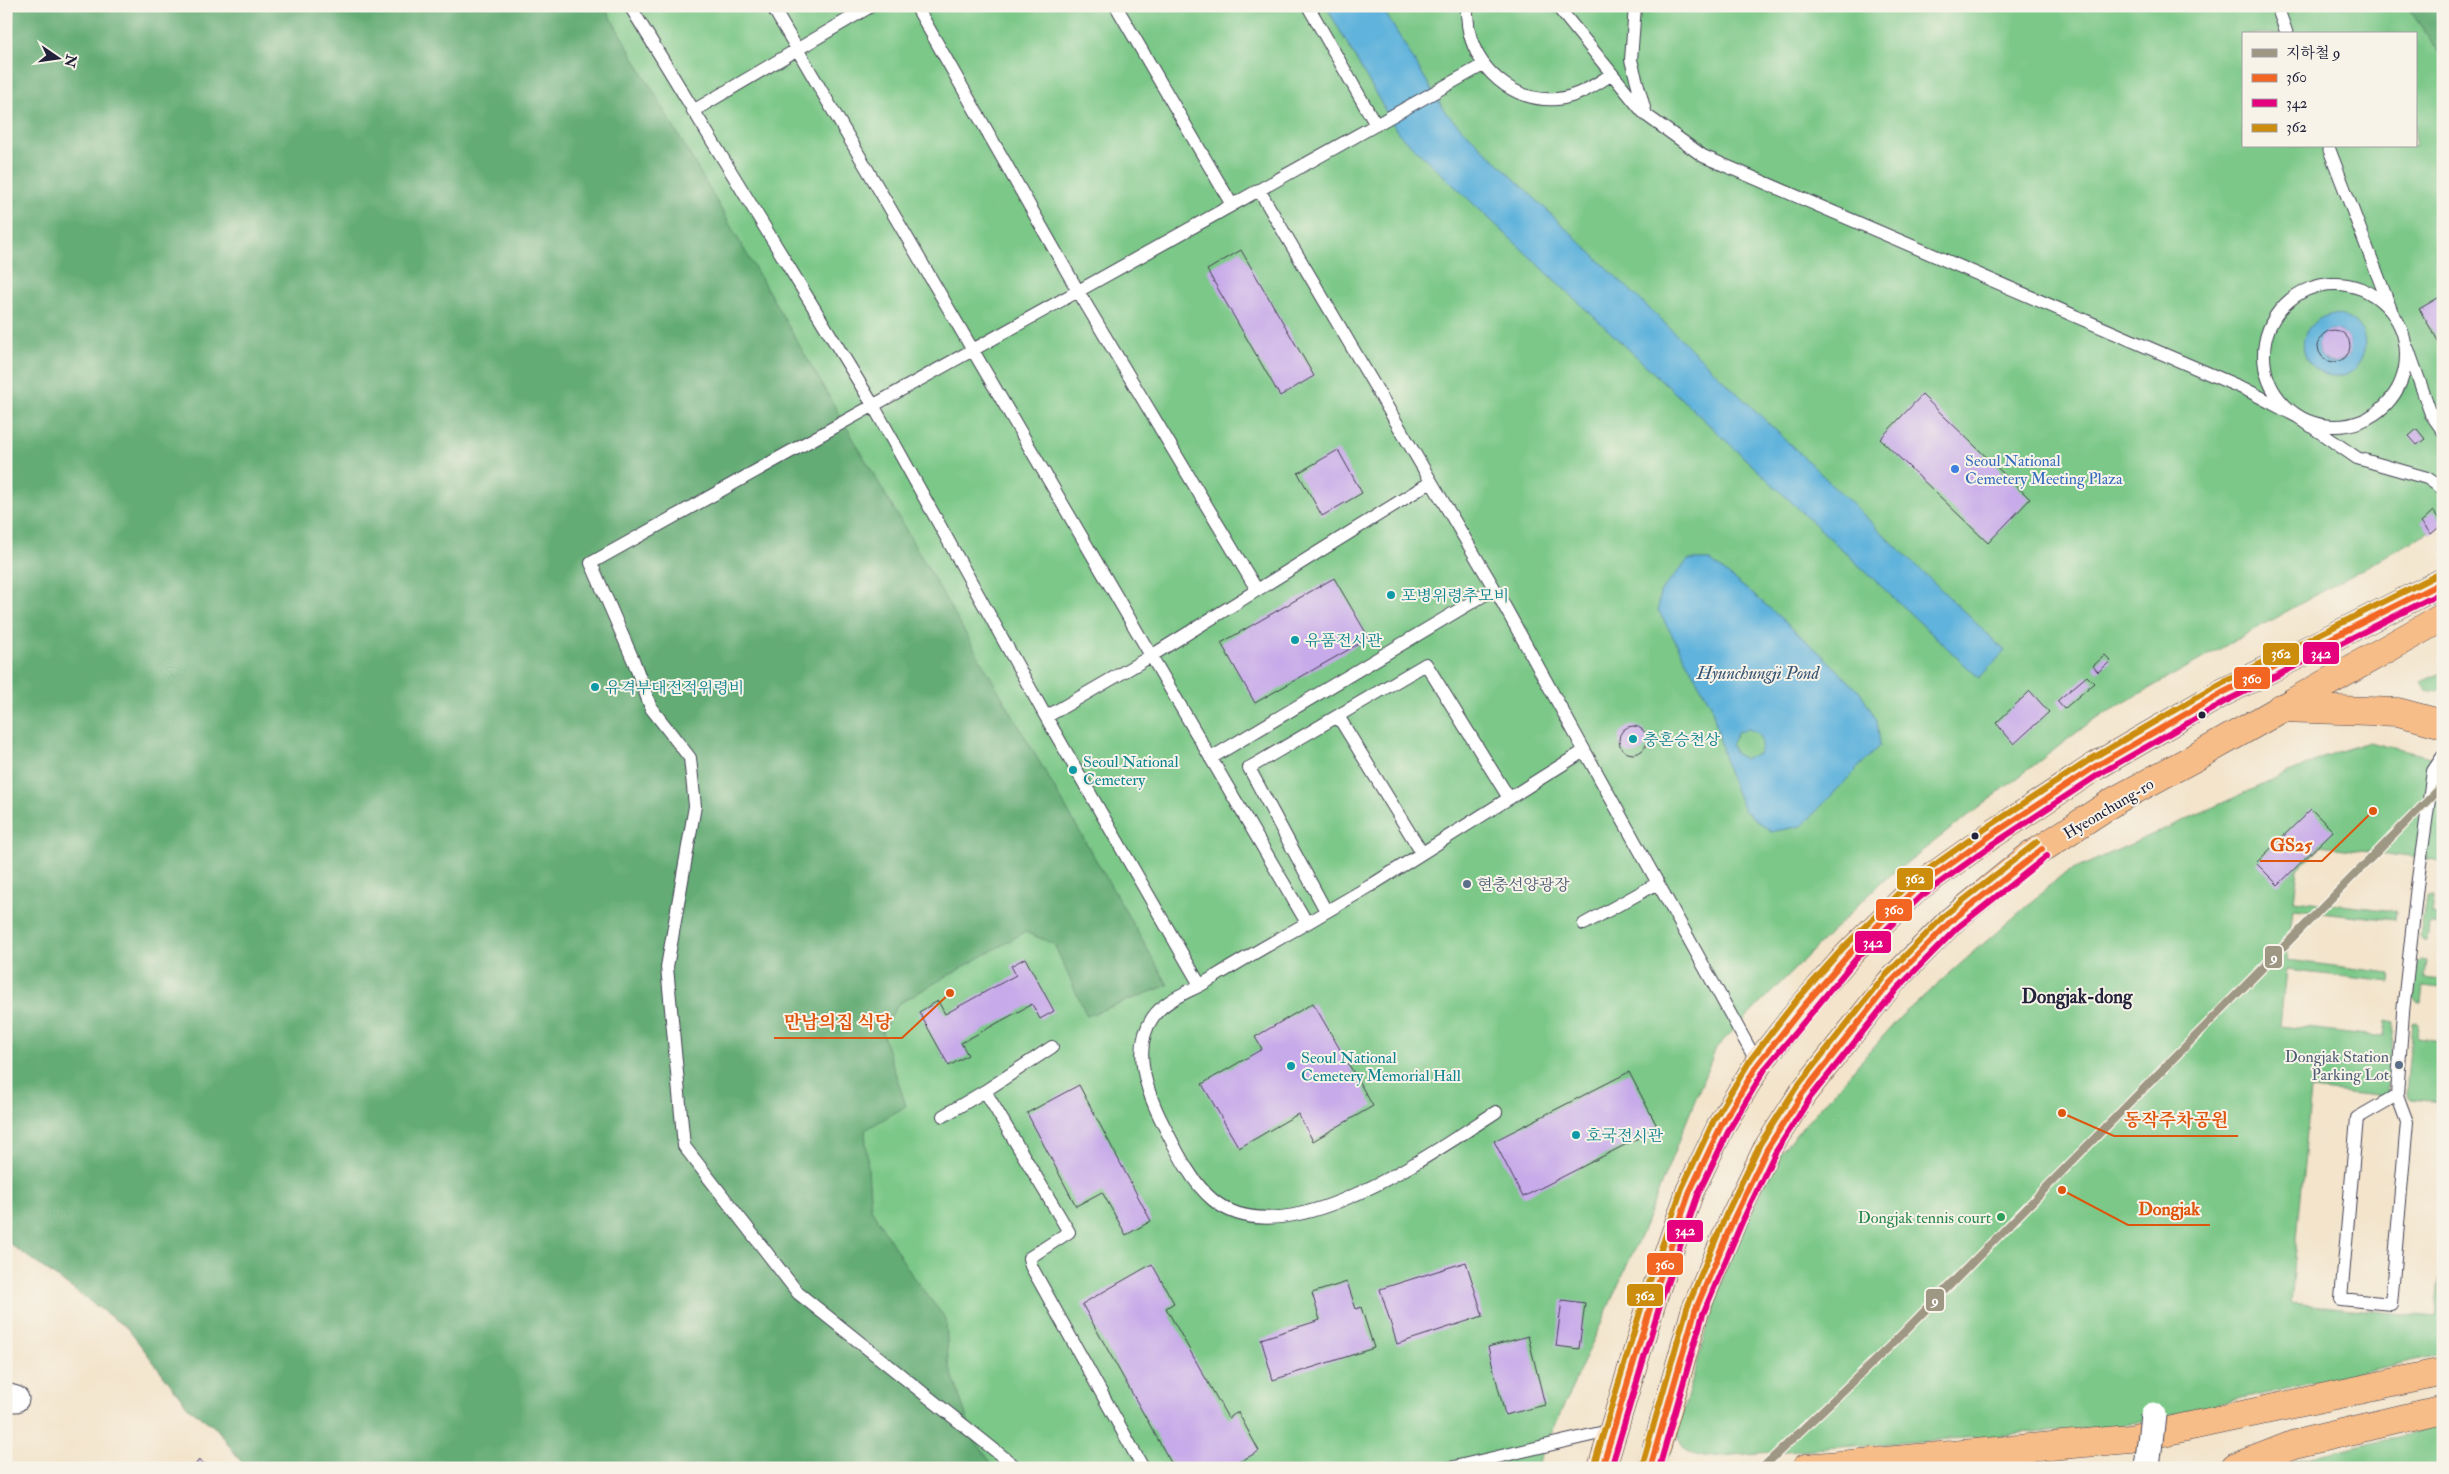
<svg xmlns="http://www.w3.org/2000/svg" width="2449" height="1474" font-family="'IM FELL Double Pica','Noto Serif KR',serif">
<rect width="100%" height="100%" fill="#f7f3e8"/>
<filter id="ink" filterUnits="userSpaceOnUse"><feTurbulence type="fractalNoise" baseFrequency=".02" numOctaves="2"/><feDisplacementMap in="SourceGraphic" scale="10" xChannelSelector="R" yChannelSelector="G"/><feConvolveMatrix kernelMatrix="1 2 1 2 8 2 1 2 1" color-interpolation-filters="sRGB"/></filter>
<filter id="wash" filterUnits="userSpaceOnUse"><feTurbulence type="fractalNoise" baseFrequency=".0096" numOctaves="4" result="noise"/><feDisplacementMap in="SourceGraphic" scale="20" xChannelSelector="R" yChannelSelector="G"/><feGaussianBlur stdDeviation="1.12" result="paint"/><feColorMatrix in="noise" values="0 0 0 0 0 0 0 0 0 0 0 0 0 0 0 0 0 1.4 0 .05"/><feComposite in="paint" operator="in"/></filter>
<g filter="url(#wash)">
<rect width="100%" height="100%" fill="#f3e4cb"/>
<!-- green -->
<path fill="#7bc888" stroke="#4e7562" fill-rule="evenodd" d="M6,6H2443V521L2430,531L2093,720L1879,884L1716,1048L1642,1232L1536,1468H499ZM2243,34H2415V146H2243Z
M2443,672L2442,689L2437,692L2425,690L2421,682Z
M2369,742L2443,760V861L2320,846L2298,869L2294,900L2396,911L2395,920L2293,909L2287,960L2391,973L2390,982L2286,970L2280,1025L2384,1037L2386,1021L2394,1023L2387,1097L2311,1089L2291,1303L2435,1317L2443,1243V1354L2115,1427L1704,1457C1686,1453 1681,1449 1677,1431L1724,1274L1777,1156L1901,1016L2062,875L2334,753Z
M2426,897H2433L2431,914L2443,916V925L2429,924L2427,941H2423L2420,937Z
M2422,960L2427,961L2425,977L2443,979V988L2423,986L2421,1003H2417L2413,999L2418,963Z
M2416,1022L2418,1024L2417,1038L2443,1041V1102L2409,1099L2406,1095L2412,1023Z
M2443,1425V1468H2275L2290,1462Z"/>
<!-- forest -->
<path fill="#64ac74" stroke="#436758" d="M6,6H604L1168,985L1087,1016L1054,944L1025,932L898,1004L882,1032L906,1106L865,1130L871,1209L913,1277L946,1319L948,1362L974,1439L995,1468H243L242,1463L217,1429L188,1407L128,1329L6,1241Z
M2407,6H2443V58Z"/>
<!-- water -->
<path fill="#61b3dc" stroke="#426a8c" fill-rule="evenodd" d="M1326,6H1381L1446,113L2005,651L1979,678L1398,133Z
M2334,314C2390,323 2360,394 2320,372C2313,368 2307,362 2305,355C2298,333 2314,317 2334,314ZM2331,330C2346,329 2353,341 2348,355C2327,378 2302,341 2331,330Z
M1688,560H1710L1766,605L1822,655L1861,693L1877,721L1880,745L1802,826L1771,832L1744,810L1728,772L1711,705L1658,610L1660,592ZM1747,729C1760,731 1765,743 1758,754L1744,759L1736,754L1731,745L1737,732Z"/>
<g id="blocks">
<!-- building -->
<path fill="#c7aae9" d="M1241,250L1314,376L1280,396L1207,270Z
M2443,295V349L2419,309Z
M2318 346a16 16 0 1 1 32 0a16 16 0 1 1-32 0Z
M1922,395L2030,499L1988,543L1880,439Z
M2417,429L2425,439L2417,445L2409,436Z
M1338,450L1362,493L1322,516L1298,473Z
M2433,511L2443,524L2431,534L2421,522Z
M1334,578L1369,638L1255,703L1221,643Z
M2105,655L2111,661L2098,672L2093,666Z
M2087,676L2094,683L2064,709L2057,701Z
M2030,691L2049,712L2014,744L1996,723Z
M1619 740a14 14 0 1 1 28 0a14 14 0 1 1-28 0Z
M2311,809L2333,831L2278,885L2256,863Z
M1025,958L1054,1011L1040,1019L1032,1004L961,1043L968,1055L949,1066L919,1012L938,1001L945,1014L1016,975L1011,966Z
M1313,1003L1373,1106L1313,1141L1298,1114L1239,1148L1202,1084L1262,1049L1255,1037Z
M1629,1072L1658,1128L1523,1197L1494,1141Z
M1079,1085L1151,1221L1126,1235L1102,1192L1076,1206L1027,1113Z
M1466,1262L1483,1316L1397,1344L1380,1289Z
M1152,1264L1174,1303L1166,1308L1228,1418L1238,1412L1259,1451L1229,1468H1174L1082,1304Z
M1347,1282L1356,1309L1361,1307L1374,1348L1273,1380L1261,1339L1320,1320L1312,1293Z
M1562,1300L1585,1303L1579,1349L1556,1346Z
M1528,1336L1545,1405L1505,1415L1488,1347Z
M199,1460L210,1468H193Z"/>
</g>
</g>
<g filter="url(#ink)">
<use href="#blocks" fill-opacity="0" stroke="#413f51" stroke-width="1"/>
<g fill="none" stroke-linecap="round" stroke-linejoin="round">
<!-- primary-tunnel -->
<path stroke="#c9bdae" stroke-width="28" stroke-dasharray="28 14" stroke-linecap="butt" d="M1650,1468L1657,1446"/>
<defs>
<path id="lane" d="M630,6L873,405L1046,717L1200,985
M772,6L1307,923C1273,942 1239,962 1206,982C1187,993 1166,999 1153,1017C1132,1047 1146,1089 1160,1118C1174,1145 1189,1180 1213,1200C1285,1260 1433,1152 1496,1112
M916,6L1078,291L1257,590
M1116,6L1232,205
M1308,6L1376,125
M1467,6C1466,13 1468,19 1468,25C1474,68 1513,103 1557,99C1578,97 1595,85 1612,74
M1557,6L1643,112
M1635,6L1631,60L1646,115L1703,156L2247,390L2298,417L2357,458L2427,478L2443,489
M2277,6L2287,34
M693,111L871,6
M2328,146L2391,310
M1259,190L1500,598L1758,1064
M2264 355a71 71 0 1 1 142 0a71 71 0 1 1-142 0Z
M2408,349L2431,414L2443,431
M1338,716L1422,853
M1046,717L1151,656L1431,482
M1211,758L1494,589
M1326,911L1249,768L1426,664L1509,798
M1307,923L1370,886L1584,751
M1584,924L1658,883
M1052,1047L985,1091L1069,1232L1029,1258L1031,1266L1143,1468
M2397,1095L2407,1122L2391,1304L2341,1299L2357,1118L2397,1095L2403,1012L2417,886L2433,771L2443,756
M943,1116L985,1091
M1017,1468L798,1293L684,1146L667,967L695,806L690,758L651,708L634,662L591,563L1483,65
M1450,1468L1613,1430"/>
<path id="street" d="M6,1396L16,1399"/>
<path id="primary" d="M1657,1446L1695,1311L1734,1218L1767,1149L1803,1093L1890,983L1951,921L2029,857L2116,800L2205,752L2443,617
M1602,1468L1654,1295L1690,1191L1722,1124L1758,1064L1803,1007L1850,953L1914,890L1990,836L2096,766L2222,693L2443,582"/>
<path id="highway" d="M2280,708L2398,712L2443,724
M1806,1468L2130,1439L2443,1372
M2234,1468L2295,1444L2443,1409"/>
</defs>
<!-- lane casing -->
<use href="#lane" stroke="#413f51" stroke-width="14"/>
<!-- street casing -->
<use href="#street" stroke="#413f51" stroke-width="27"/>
<!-- primary casing -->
<use href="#primary" stroke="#413f51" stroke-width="29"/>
<!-- highway casing -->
<use href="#highway" stroke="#413f51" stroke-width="29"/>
<!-- lane -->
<use href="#lane" stroke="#fff" stroke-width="12"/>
<!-- street -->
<use href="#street" stroke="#fff" stroke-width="25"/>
<!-- primary -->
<use href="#primary" stroke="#f7bd88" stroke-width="28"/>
<!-- highway -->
<use href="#highway" stroke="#f7bd88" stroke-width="28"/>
<defs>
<path id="street-bridge" d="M2147,1468L2153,1415"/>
</defs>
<!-- street-bridge casing -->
<use href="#street-bridge" stroke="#413f51" stroke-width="27" stroke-linecap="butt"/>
<!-- street-bridge -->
<use href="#street-bridge" stroke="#fff" stroke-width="25"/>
<defs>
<path id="bus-1" d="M1602,1468L1654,1295L1690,1191L1722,1124L1758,1064L1803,1007L1850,953L1914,890L1990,836L2096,766L2222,693L2443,582
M1650,1468L1695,1311L1734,1218L1767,1149L1803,1093L1890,983L1951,921L2042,849"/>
<path id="bus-2" d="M1611,1468L1662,1298L1698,1194L1730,1128L1765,1069L1856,959L1920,897L1995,843L2101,773L2226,701L2443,592
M1659,1468L1703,1314L1742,1222L1775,1153L1810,1098L1897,989L1957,928L2047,856"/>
<path id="bus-3" d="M1594,1465L1646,1292L1682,1188L1714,1120L1751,1059L1796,1001L1844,947L1909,883L1985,829L2091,759L2218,685L2439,574
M1642,1466L1687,1308L1726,1215L1760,1144L1796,1088L1884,977L1946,914L2037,842"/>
</defs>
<!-- bus-1 casing -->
<use href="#bus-1" stroke="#f7f3e8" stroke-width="10"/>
<!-- bus-2 casing -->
<use href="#bus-2" stroke="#f7f3e8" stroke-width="10"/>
<!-- bus-3 casing -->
<use href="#bus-3" stroke="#f7f3e8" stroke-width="10"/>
<!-- bus-1 -->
<use href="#bus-1" stroke="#f26522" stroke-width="6"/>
<!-- bus-2 -->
<use href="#bus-2" stroke="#e5007d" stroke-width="6"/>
<!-- bus-3 -->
<use href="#bus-3" stroke="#cc8c0c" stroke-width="6"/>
<defs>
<path id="metro-1" d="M1762,1468L1891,1345L2443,785"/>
</defs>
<!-- metro-1 casing -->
<use href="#metro-1" stroke="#f7f3e8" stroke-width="11"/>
<!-- metro-1 -->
<use href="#metro-1" stroke="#9e9783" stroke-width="8"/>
</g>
</g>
<!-- markers -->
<circle fill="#3f7fe0" stroke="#f7f3e8" stroke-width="2" cx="1955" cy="469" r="5"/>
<g fill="#0f9aa8" stroke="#f7f3e8" stroke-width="2">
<circle cx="1391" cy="595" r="5"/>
<circle cx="1295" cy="640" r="5"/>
<circle cx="595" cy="687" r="5"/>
<circle cx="1633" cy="739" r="5"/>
<circle cx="1073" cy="770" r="5"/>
<circle cx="1291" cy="1066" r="5"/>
<circle cx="1576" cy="1135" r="5"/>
</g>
<g fill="#22223b" stroke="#f7f3e8" stroke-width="2">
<circle cx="2202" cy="715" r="4.5"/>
<circle cx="1975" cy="836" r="4.5"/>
</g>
<g fill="#5c6f8a" stroke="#f7f3e8" stroke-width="2">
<circle cx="1467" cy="884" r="5"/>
<circle cx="2399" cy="1065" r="5"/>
</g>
<circle fill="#2e9e5b" stroke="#f7f3e8" stroke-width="2" cx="2001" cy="1217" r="5"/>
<g text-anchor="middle" stroke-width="4" stroke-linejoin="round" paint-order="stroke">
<!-- shop labels -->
<g font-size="16" fill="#366cbe" stroke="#f7f3e8" text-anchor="start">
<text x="1965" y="466">Seoul National<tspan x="1965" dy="18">Cemetery Meeting Plaza</tspan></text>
</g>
<!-- culture labels -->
<g font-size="16" fill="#0d838f" stroke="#f7f3e8" text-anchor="start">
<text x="1401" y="601">포병위령추모비</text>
<text x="1305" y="646">유품전시관</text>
<text x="605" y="693">유격부대전적위령비</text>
<text x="1643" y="745">충혼승천상</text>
<text x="1083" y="767">Seoul National<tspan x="1083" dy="18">Cemetery</tspan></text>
<text x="1301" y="1063">Seoul National<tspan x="1301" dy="18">Cemetery Memorial Hall</tspan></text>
<text x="1586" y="1141">호국전시관</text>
</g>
<!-- street labels -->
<g font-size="16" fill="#22223b" stroke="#f7f3e8">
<text transform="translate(2108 808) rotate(-31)" y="6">Hyeonchung-ro</text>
</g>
<!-- service labels -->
<g font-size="16" fill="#4e5e75" stroke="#f7f3e8" text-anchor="start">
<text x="1477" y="890">현충선양광장</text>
<text x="2389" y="1062" text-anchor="end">Dongjak Station<tspan x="2389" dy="18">Parking Lot</tspan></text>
</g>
<!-- leisure labels -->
<g font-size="16" fill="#27864d" stroke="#f7f3e8" text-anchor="end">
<text x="1991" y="1223">Dongjak tennis court</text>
</g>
<!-- water labels -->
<g font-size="18" font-style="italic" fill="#385573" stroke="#f7f3e8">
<text x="1758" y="679">Hyunchungji Pond</text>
</g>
<!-- quarter labels -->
<g font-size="19" font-weight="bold" fill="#22223b" stroke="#f7f3e8">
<text x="2077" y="1003">Dongjak-dong</text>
</g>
</g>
<!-- callouts -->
<path fill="none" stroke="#de560e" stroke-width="2" d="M2373 811L2322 861H2260M950 993L902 1038H774M2062 1113L2114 1136H2238M2062 1190L2128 1225H2210"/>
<g fill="#de560e" stroke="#f7f3e8" stroke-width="2">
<circle cx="2373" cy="811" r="5"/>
<circle cx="950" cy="993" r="5"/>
<circle cx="2062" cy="1113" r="5"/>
<circle cx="2062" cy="1190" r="5"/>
</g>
<g font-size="18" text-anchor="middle" font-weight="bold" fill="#de560e" stroke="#f7f3e8" stroke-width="4" stroke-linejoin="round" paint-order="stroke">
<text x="2291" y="851">GS25</text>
<text x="838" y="1028">만남의집 식당</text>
<text x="2176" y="1126">동작주차공원</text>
<text x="2169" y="1215">Dongjak</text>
</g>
<g stroke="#f7f3e8" stroke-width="2">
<rect x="2302" y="641" width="38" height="24" rx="5" fill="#e5007d"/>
<rect x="2262" y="642" width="38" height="24" rx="5" fill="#cc8c0c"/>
<rect x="2233" y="666" width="38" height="24" rx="5" fill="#f26522"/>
<rect x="1896" y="867" width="38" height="24" rx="5" fill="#cc8c0c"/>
<rect x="1875" y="898" width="38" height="24" rx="5" fill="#f26522"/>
<rect x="1854" y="930" width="38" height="24" rx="5" fill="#e5007d"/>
<rect x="2264" y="945" width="19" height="24" rx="5" fill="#9e9783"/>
<rect x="1666" y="1219" width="38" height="24" rx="5" fill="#e5007d"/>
<rect x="1646" y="1252" width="38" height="24" rx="5" fill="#f26522"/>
<rect x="1626" y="1283" width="38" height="24" rx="5" fill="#cc8c0c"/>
<rect x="1925" y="1288" width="20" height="24" rx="5" fill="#9e9783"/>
</g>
<g font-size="14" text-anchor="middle" font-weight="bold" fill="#fff">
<text x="2321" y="658">342</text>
<text x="2281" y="658">362</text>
<text x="2252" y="683">360</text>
<text x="1915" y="883">362</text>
<text x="1894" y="914">360</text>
<text x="1873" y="947">342</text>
<text x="2274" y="962">9</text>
<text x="1685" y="1235">342</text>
<text x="1665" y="1269">360</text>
<text x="1645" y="1300">362</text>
<text x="1935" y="1305">9</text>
</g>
<!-- margin -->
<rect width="2449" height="1474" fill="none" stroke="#f7f3e8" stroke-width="25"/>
<!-- legend -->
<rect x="2242" y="32" width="175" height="115" fill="#f7f3e8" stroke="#a29fa3"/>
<rect x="2252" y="49" width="25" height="8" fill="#9e9783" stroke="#a29fa3"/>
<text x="2286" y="58" font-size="15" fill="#22223b">지하철 9</text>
<rect x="2252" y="74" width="25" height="8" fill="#f26522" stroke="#a29fa3"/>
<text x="2286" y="82" font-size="15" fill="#22223b">360</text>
<rect x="2252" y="99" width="25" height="8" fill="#e5007d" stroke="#a29fa3"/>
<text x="2286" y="108" font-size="15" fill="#22223b">342</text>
<rect x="2252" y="124" width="25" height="8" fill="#cc8c0c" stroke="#a29fa3"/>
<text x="2286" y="132" font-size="15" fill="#22223b">362</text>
<!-- north arrow -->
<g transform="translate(58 58) rotate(103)" stroke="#f7f3e8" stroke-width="4" paint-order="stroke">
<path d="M0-4L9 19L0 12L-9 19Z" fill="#22223b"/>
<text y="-8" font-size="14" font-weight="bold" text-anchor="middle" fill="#22223b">N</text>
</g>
</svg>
